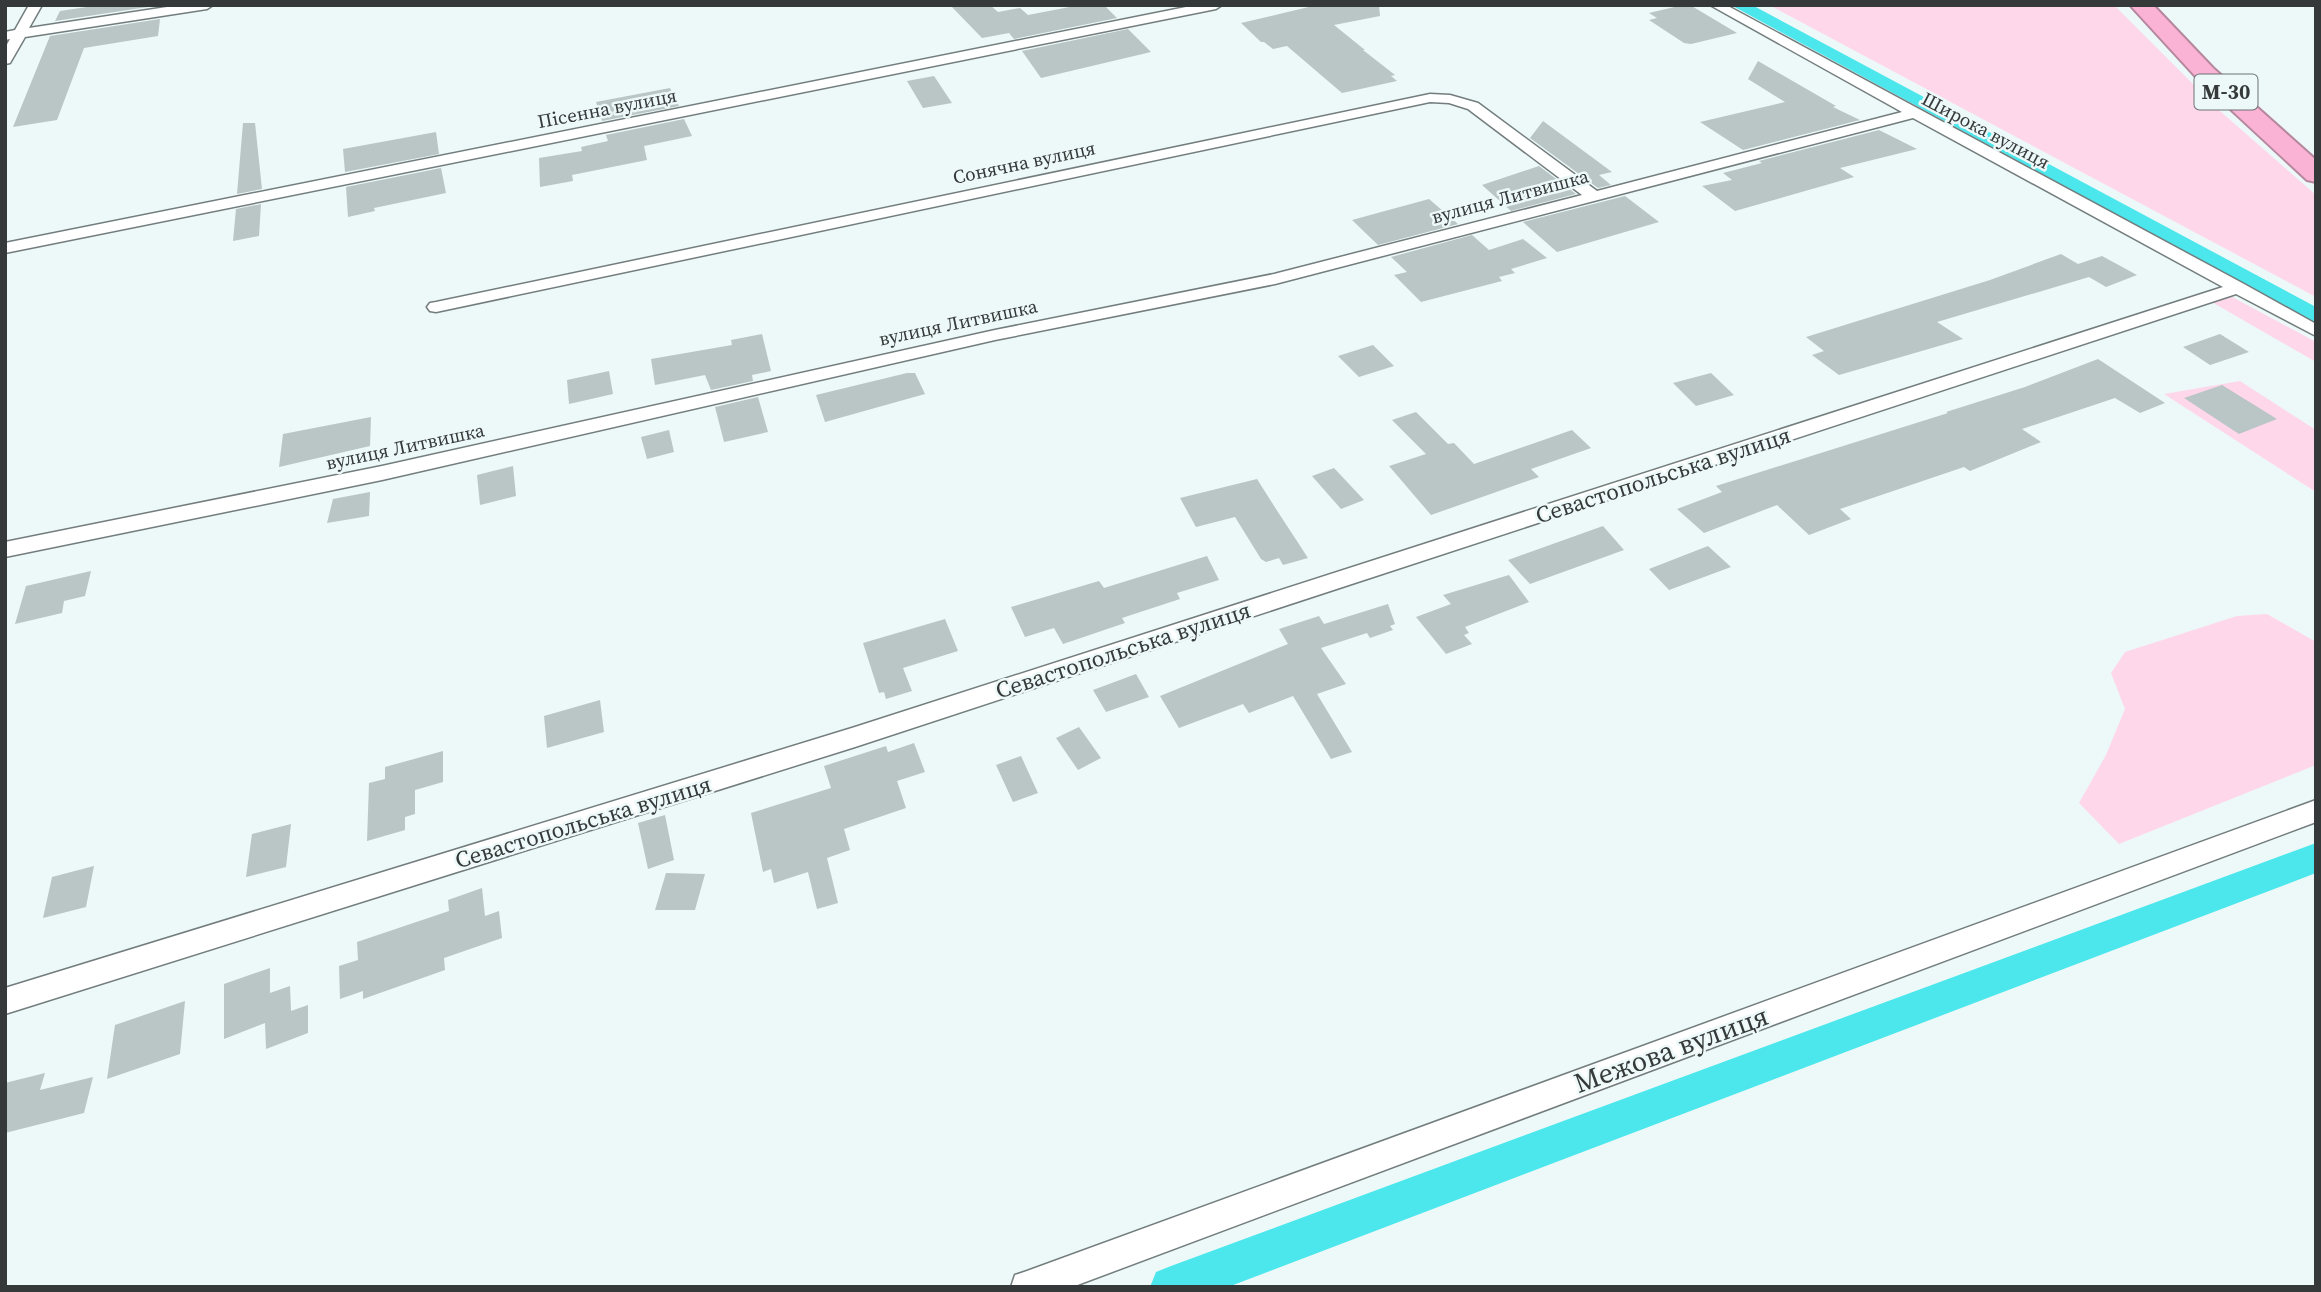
<svg xmlns="http://www.w3.org/2000/svg" width="2321" height="1292" font-family="'Source Serif 4',serif">
<rect width="100%" height="100%" fill="#edf8f8"/>
<!-- green -->
<path fill="#fed8ea" d="M1769,5H2114L2220,111L2316,195V297Z
M2225,293L2316,342V362L2210,301Z
M2240,381L2316,430V492L2164,394Z
M2267,614L2316,642V765L2119,844L2079,803L2106,755L2125,709L2111,673L2125,652L2237,616Z"/>
<g fill="none" stroke-linecap="round" stroke-linejoin="round">
<!-- canal -->
<path fill="#4be7ec" fill-rule="evenodd" d="M1731,5H1752L2316,307V323Z
M2316,843V873L1228,1287H1150L1156,1272L1171,1266Z"/>
</g>
<!-- building -->
<path fill="#bac5c5" d="M100,5H161L55,21L60,11Z
M950,5H990L998,12L1020,8L1028,15L1080,5H1104L1117,18L1014,39L1009,33L982,38Z
M1317,5H1379L1380,16L1334,25L1365,50H1363L1395,75L1391,76L1397,81L1342,93L1287,46L1273,49L1264,42H1261L1241,23Z
M1683,5H1690L1737,33L1691,44L1684,43L1649,20L1657,18L1649,13Z
M160,19L158,36L84,48L57,120L13,127L50,36Z
M1128,29L1151,52L1041,78L1022,51Z
M1758,61L1836,106L1833,107L1860,120L1743,150L1700,122L1785,102L1748,79Z
M934,76L952,103L923,108L907,81Z
M670,88L679,106L602,121L596,102Z
M684,119L692,136L644,146L647,160L572,175L573,181L540,187L539,158L582,151L581,147L608,141L606,135Z
M1543,121L1612,172L1599,175L1611,185L1598,188L1530,138Z
M243,123H255L262,189L237,194Z
M1879,130L1917,149L1840,168L1854,177L1735,211L1702,186L1732,180L1723,173L1762,163L1759,161Z
M436,132L439,154L345,172L343,149Z
M1539,166L1576,194L1511,211L1482,185Z
M441,168L446,193L374,208L375,211L348,217L346,187Z
M1625,196L1659,222L1557,252L1523,222Z
M1429,199L1458,224L1378,245L1352,220Z
M261,204L259,236L233,241L236,209Z
M1472,235L1489,250L1523,239L1547,258L1511,269L1515,273L1499,277L1502,281L1421,302L1394,275L1407,272L1391,257Z
M2061,254L2078,264L2102,256L2137,275L2106,287L2089,277L1937,322L1963,339L1839,375L1812,355L1824,351L1806,337L1990,280Z
M762,334L771,371L752,375L753,381L711,390L705,375L655,385L651,359L732,345L731,340Z
M2220,334L2249,352L2210,365L2183,347Z
M1373,345L1394,366L1359,377L1338,356Z
M2098,359L2165,403L2140,413L2115,398L2022,429L2041,442L1970,471L1964,467L1840,509L1851,519L1809,535L1777,505L1704,533L1677,509L1722,492L1716,486L1948,413L1946,412L2025,387Z
M609,371L613,394L569,404L567,380Z
M907,373H915L925,394L825,422L816,395Z
M1711,373L1734,395L1696,406L1673,383Z
M2222,385L2277,419L2239,434L2184,398Z
M758,397L768,432L724,442L715,407Z
M1416,412L1448,444L1454,443L1474,464L1572,430L1591,448L1531,469L1539,477L1431,515L1389,466L1426,454L1392,420Z
M371,417L370,446L279,467L283,434Z
M669,430L674,452L647,459L641,437Z
M513,466L516,496L480,505L477,475Z
M1334,468L1364,500L1341,509L1312,476Z
M1257,479L1276,509L1308,558L1283,565L1279,558L1266,562L1261,559L1235,517L1196,527L1180,498Z
M370,492L369,516L327,523L333,499Z
M1603,526L1624,550L1530,584L1508,560Z
M1708,546L1731,567L1669,590L1649,569Z
M1207,556L1219,580L1177,593L1180,599L1122,618L1125,623L1063,644L1054,628L1025,637L1011,607L1099,581L1104,588Z
M91,571L85,596L64,601L62,613L15,624L26,586Z
M1509,575L1529,602L1465,627L1469,633L1464,635L1472,644L1446,654L1416,617L1451,604L1443,595Z
M1388,604L1395,624L1390,626L1393,630L1370,638L1367,633L1321,648L1346,684L1317,694L1352,752L1331,759L1293,696L1249,713L1243,704L1179,728L1160,696L1288,644L1279,629L1319,616L1324,624Z
M945,619L958,651L903,668L912,691L886,699L884,692L879,693L863,643Z
M1136,674L1149,697L1106,712L1093,690Z
M600,700L604,732L547,748L544,716Z
M1079,727L1101,758L1078,770L1056,738Z
M914,743L925,772L897,781L906,808L844,829L850,850L827,858L838,903L817,909L808,872L774,883L771,869L763,872L751,813L831,788L824,766L886,746L888,752Z
M443,751V782L415,790V814L405,817V830L367,841L369,783L385,779V767Z
M1021,756L1038,793L1013,802L996,765Z
M665,815L674,860L648,869L638,823Z
M291,824L286,867L246,877L252,834Z
M94,866L86,907L43,918L52,877Z
M666,873L705,874L695,910H655Z
M482,888L485,916L499,911L502,938L444,958L445,970L363,999V991L340,999L339,966L358,960L357,942L449,911L448,900Z
M270,968V993L290,986L291,1011L308,1005V1033L266,1049L265,1023L224,1039V984Z
M185,1001L180,1054L107,1079L115,1025Z
M45,1073L40,1090L93,1077L84,1113L5,1133V1083Z"/>
<g fill="none" stroke-linecap="round" stroke-linejoin="round">
<defs>
<path id="street" d="M29,5H42L29,28L180,5H213L207,9L25,37L10,63L5,64V48L10,39L5,40V32L15,30Z
M1196,5H1222L1216,9L5,253V243Z
M1710,5H1726L2244,284L2316,324V336L2236,294L855,747L5,1014V988L855,727L2223,287L1913,118L1275,284L995,340L382,480L5,557V542L382,466L995,330L1274,274L1582,195L1468,109L1449,103L1430,102L436,312L430,311L427,307L430,303L436,302L1430,94L1450,95L1478,103L1597,191L1902,112Z
M2316,800V822L1072,1287H1011L1015,1275L1027,1271Z"/>
<path id="highway" d="M2130,5H2153L2213,68L2316,160V182L2307,180L2197,78Z"/>
</defs>
<!-- street casing -->
<use href="#street" stroke="#737d7d" stroke-width="3"/>
<!-- highway casing -->
<use href="#highway" stroke="#b5889e" stroke-width="4"/>
<!-- street -->
<use href="#street" fill="#fff" fill-rule="evenodd"/>
<!-- highway -->
<use href="#highway" fill="#fab2d5" fill-rule="evenodd"/>
</g>
<g text-anchor="middle" stroke-width="5" stroke-linejoin="round" paint-order="stroke">
<!-- far-street labels -->
<g font-size="19" fill="#353939" stroke="#edf8f8">
<text transform="translate(607 108) rotate(-11)" y="7">Пісенна вулиця</text>
<text transform="translate(1986 130) rotate(28)" y="7">Широка вулиця</text>
<text transform="translate(1024 162) rotate(-12)" y="7">Сонячна вулиця</text>
<text transform="translate(1510 196) rotate(-15)" y="7">вулиця Литвишка</text>
<text transform="translate(958 322) rotate(-12)" y="7">вулиця Литвишка</text>
<text transform="translate(405 446) rotate(-12)" y="7">вулиця Литвишка</text>
</g>
<!-- shield labels -->
<rect fill="#edf8f8" stroke="#6c7272" stroke-width="2" x="2194.5" y="74.5" width="63" height="35" rx="5"/>
<g font-size="21" font-weight="bold" fill="#353939">
<text x="2226" y="99">М-30</text>
</g>
<!-- street labels -->
<g font-size="23" fill="#353939" stroke="#edf8f8">
<text transform="translate(1663 475) rotate(-18)" y="8">Севастопольська вулиця</text>
<text transform="translate(1123 650) rotate(-18)" y="8">Севастопольська вулиця</text>
<text transform="translate(583 822) rotate(-17)" y="8">Севастопольська вулиця</text>
</g>
<!-- near-street labels -->
<g font-size="28" fill="#353939" stroke="#edf8f8">
<text transform="translate(1671 1049) rotate(-20)" y="10">Межова вулиця</text>
</g>
</g>
<!-- border -->
<rect width="2321" height="1292" fill="none" stroke="#353939" stroke-width="14"/>
</svg>
